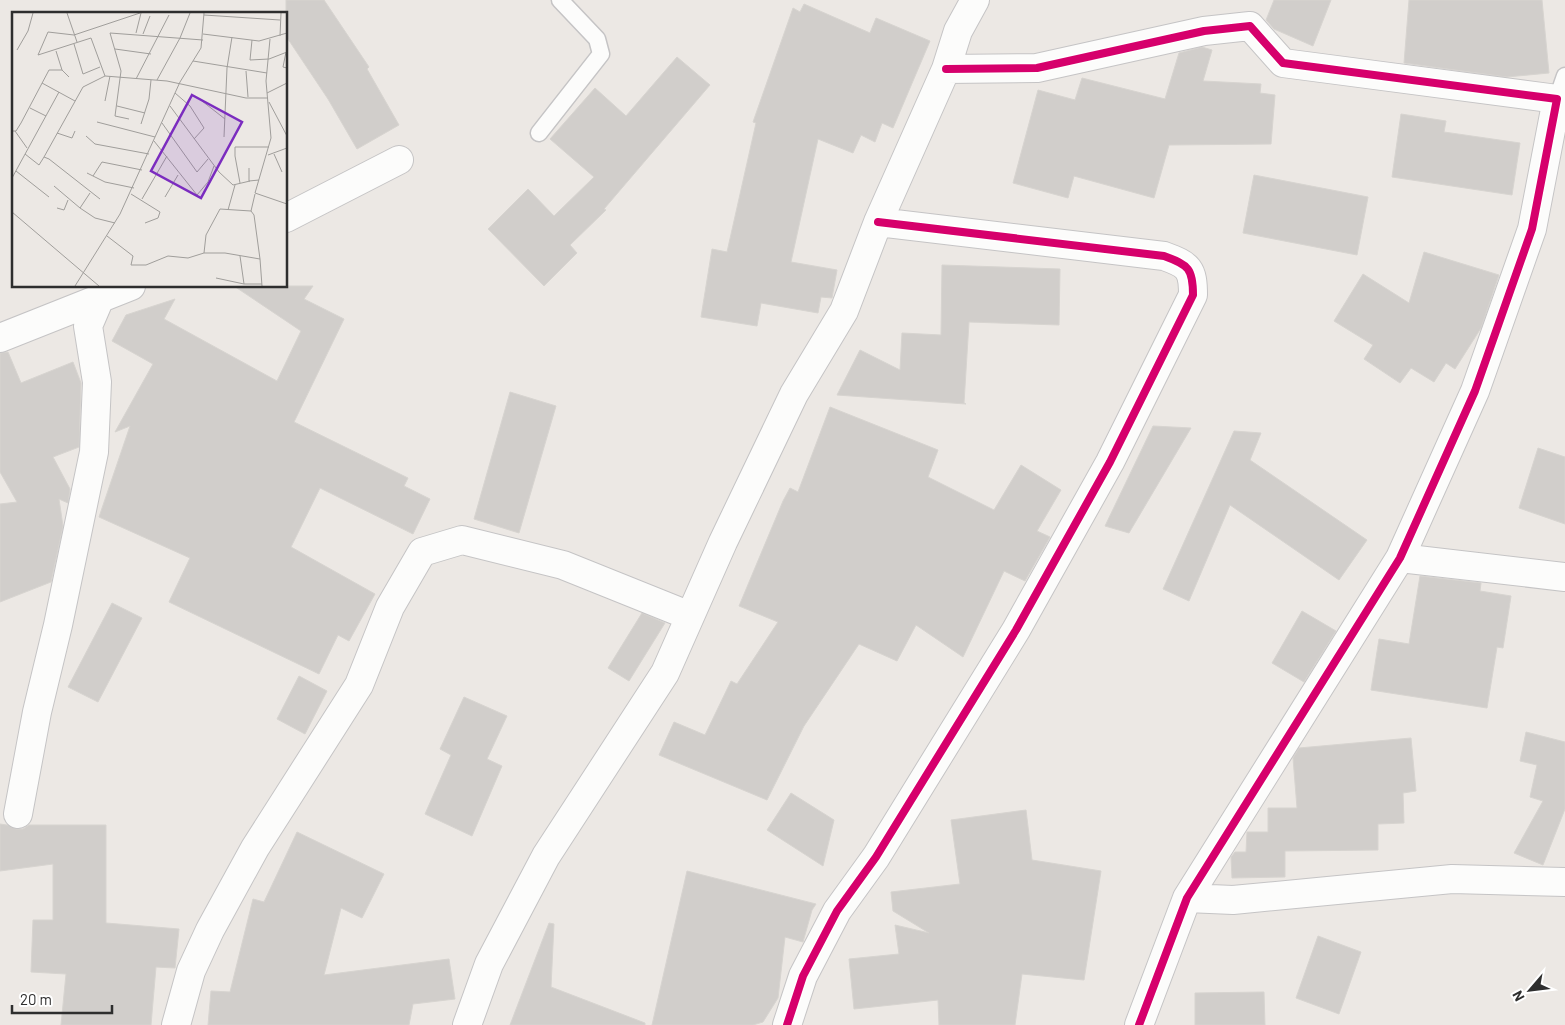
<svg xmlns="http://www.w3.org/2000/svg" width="1565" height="1025" font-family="Barlow,sans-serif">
<rect width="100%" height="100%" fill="#ece8e4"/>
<!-- building -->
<path fill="#d1cecb" stroke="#d7d4d0" d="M286,0H324L369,67L367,69L399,125L357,149L328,99L286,36Z
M1274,0H1331L1313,46L1274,29L1266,20Z
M1409,0H1542L1549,73L1507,77L1404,63Z
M804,4L870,33L876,18L930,41L893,128L882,123L875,142L861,135L853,153L818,139L791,262L837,270L832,298L821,297L818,313L761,303L757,326L701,317L712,249L727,252L756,123L753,122L793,8L800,12Z
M1202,47L1212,50L1203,81L1261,84L1260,93L1275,95L1271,144L1169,145L1154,198L1074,176L1068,198L1013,183L1038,90L1075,100L1082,78L1165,99L1179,53Z
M677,57L710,85L604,209L606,210L570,245L577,253L544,286L488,229L528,189L554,216L594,177L550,139L595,88L626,116Z
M1401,114L1446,121L1444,132L1520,143L1512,195L1392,177Z
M1254,175L1368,197L1357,255L1243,233Z
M1424,252L1499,275L1481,328L1455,369L1446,363L1434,382L1411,368L1400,383L1364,359L1373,345L1334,321L1363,274L1409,303Z
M942,265L1060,269L1059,325L969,322L964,403L966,404L837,395L860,350L900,370L902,333L941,335Z
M234,286H313L304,299L344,319L294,422L408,478L404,486L430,499L413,534L320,488L291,547L375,594L349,641L338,635L319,674L169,602L190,558L99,517L130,426L115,432L153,364L112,341L126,315L175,299L164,319L277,381L301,331Z
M8,352L21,383L73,362L81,383L79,447L53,457L70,489L68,503L59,499L63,526L51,582L0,602V504L17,502L0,472V353Z
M510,392L556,406L519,533L474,519Z
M830,407L938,450L928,477L994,510L1021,465L1061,490L1037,531L1050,537L1025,581L1004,571L963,657L916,625L897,661L859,644L804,726L767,800L659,755L674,722L705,735L731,681L737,684L778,622L739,606L783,501L790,488L798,492Z
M1153,426L1191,428L1129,533L1105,526Z
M1234,431L1261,433L1250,460L1367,540L1339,580L1230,505L1189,601L1163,589Z
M1538,448L1565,457V524L1519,508Z
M1420,576L1481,583L1480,591L1511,596L1503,648L1497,647L1487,708L1371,690L1379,639L1409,644Z
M112,603L142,618L98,702L68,687Z
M1302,611L1336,631L1304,682L1272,663Z
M642,613L665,623L629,681L608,668Z
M299,676L327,691L305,734L277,719Z
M464,697L507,716L487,759L502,766L472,836L425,814L451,755L440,749Z
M1526,732L1565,742V809L1543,865L1514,853L1543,801L1530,797L1537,765L1520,761Z
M1411,738L1416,791L1403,793L1404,823L1378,824V850L1285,851V877L1232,878L1231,857L1235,852H1246L1247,832H1268V808H1297L1293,758L1299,748Z
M791,793L834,820L823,866L767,830Z
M1026,810L1032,860L1101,871L1084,980L1022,974L1015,1025H939L938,1000L854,1009L849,959L899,954L895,925L929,933L893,911L891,892L960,884L951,820Z
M0,824L7,825L16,829H23L29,825H106V923L179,929L175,968L156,967L151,1025H61L66,974L31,972L33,920H53V864L0,871Z
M297,832L384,874L362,918L341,908L324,975L449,959L455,999L413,1004L409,1025H208L211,991L230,992L253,899L264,902Z
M687,871L816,904L812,910L803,942L785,937L778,998L763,1022L753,1025H652Z
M549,923L554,924L551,987L645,1023V1025H510Z
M1318,936L1361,952L1339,1014L1296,998Z
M1264,992L1265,1025H1195V993Z"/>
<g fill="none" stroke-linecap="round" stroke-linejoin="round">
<defs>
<path id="service" d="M1557,99L1565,76
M539,133L601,54L597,39L560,0"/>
<path id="minor" d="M946,69L1037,68L1204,31L1250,26L1283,63L1557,99L1532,229L1475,391L1400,558L1187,898L1139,1025
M286,218L399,160
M0,338L131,286
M1400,558L1565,577
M18,814L37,712L58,625L94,452L97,382L88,326L100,298
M1187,898L1233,900L1452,879L1565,882
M176,1025L191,971L210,930L255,848L359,685L390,607L422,552L462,540L563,565L690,616
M467,1025L489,964L546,856L665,673L723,542L794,394L844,311L878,222L946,69L958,31L975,0
M787,1025L803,976L837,911L876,857L1016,630L1110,462L1193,295C1193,269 1189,265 1164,256L878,222"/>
</defs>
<!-- service casing -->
<use href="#service" stroke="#c5c4c5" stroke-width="19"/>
<!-- minor casing -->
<use href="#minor" stroke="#c5c4c5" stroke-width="30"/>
<!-- service -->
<use href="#service" stroke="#fcfcfb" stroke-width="16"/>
<!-- minor -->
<use href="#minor" stroke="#fcfcfb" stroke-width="28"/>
<defs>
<path id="cycleway" d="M946,69L1037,68L1204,31L1250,26L1283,63L1557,99L1532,229L1475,391L1400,558L1187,898L1139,1025
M787,1025L803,976L837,911L876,857L1016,630L1110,462L1193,295C1193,269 1189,265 1164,256L878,222"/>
</defs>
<!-- cycleway casing -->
<use href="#cycleway" stroke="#fff" stroke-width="11"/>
<!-- cycleway -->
<use href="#cycleway" stroke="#d6006c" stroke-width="8"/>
</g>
<!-- overview -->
<g transform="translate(12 12)">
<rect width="275" height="275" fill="#ece8e4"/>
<path fill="none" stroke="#a09e9b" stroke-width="1" d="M55,1L65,30M192,3L268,8M124,21L129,1M131,22L138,4M191,22L247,29L275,21M268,24L269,1M258,27L254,69L259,126L243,181L275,192M240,28L238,48L257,47L275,40M62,32L71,62L88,55M103,37L139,42M5,38L16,19L21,1M44,39L50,58L57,65M274,40L271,55L275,56M181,49L255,61M234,59L236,85M93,64L79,26L26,43L36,20L62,23L128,1M124,67L157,3M145,68L168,26L178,1M30,71L63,89M163,81L178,94L192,116L182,127M255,81L275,71M93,89L98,64M190,89L213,107M257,90L275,124M105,94L133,101M158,94L207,160L221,173L238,169M18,96L34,104M117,107L103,104L109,59L98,21L191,28M85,110L143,125M150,111L185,160L196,147M129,112L137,87L139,68M0,119H4L9,111L37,58H50M3,119L15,136M45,121L60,126L63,119M74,124L83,132L137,142M212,125L215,56L220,25M142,129L185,183L196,170L202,154M13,142L27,153L32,145L37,147L88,187M262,142L270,160M256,143L275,136M223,144V135H257M223,144L228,171M32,145L71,75L93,64L155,69L234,86H256M237,156V169L247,168M4,159L37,185M75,161L93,170L122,176M81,164L90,150L130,158M0,166L47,80M42,174L68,196M78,181L68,196L83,206L103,211M119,182L148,200L146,206L133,211M153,185L166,163M130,187L155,144M45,196L52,198L56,188M216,198L223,173M0,200L87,274M95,224L121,244L119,253H134L156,244L176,246L192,241H213L248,247L242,203L239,199L243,182M192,241L194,223L208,197L239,199M248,247L250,274M204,266L232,272L228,244M232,272H250M63,274L108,202L168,70L189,36L192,1"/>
<path fill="#7b2cbf" fill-opacity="0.15" stroke="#7b2cbf" stroke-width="2.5" d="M180,83L230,110L189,186L139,159Z"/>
<rect width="275" height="275" fill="none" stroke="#2e2e2e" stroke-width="2.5"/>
</g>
<!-- north arrow -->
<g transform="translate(1530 990) rotate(242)" stroke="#ffffff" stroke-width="4" paint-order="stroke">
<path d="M0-4L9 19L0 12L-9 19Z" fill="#2e2e2e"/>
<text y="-8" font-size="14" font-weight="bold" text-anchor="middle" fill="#2e2e2e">N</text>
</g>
<!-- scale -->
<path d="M12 1005v8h100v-8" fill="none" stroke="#2e2e2e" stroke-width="2.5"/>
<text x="20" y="1005" font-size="15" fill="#2e2e2e" stroke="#ffffff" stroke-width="4" paint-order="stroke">20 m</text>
</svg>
